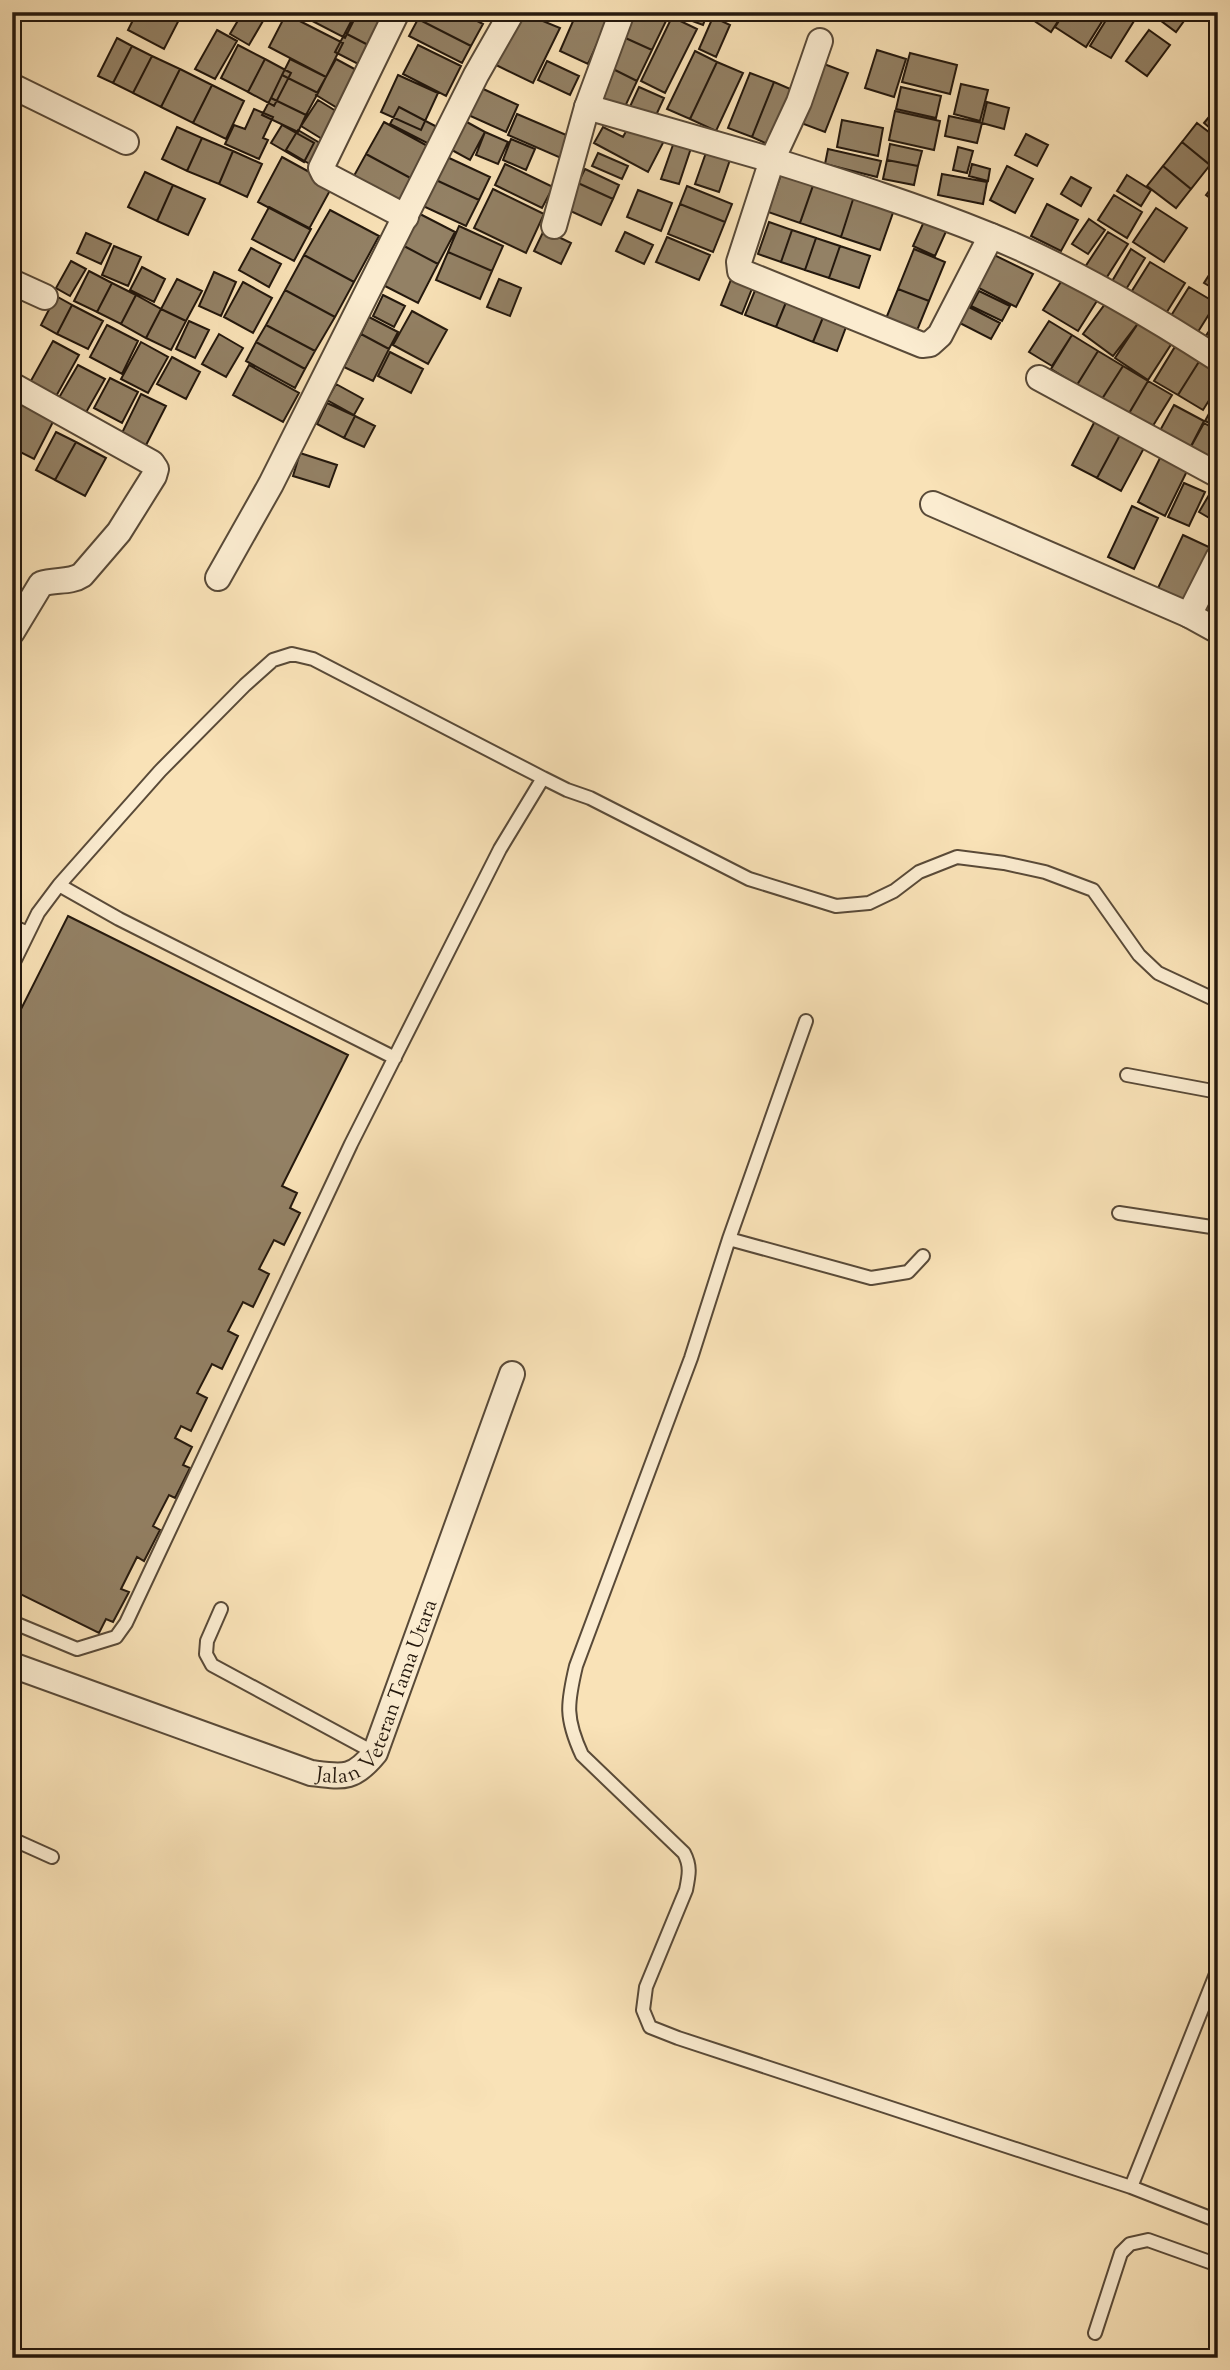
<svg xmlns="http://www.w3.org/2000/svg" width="1230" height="2370" font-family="'Sorts Mill Goudy',serif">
<rect width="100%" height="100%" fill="#f9e2b7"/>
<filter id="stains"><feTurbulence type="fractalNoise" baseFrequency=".00286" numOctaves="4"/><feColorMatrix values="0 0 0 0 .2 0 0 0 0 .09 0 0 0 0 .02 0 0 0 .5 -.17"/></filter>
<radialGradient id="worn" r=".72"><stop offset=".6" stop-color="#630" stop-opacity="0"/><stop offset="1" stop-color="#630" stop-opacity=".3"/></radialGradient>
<!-- building -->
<path fill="#938165" stroke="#24180d" stroke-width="2" d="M137,12H183L164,49L128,30Z
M243,12L267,14L249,45L230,34Z
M295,12H358L345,38Z
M356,12H367L385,22L372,47L345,33Z
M422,12H460L483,24L471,46L418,19Z
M521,12L560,28L533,83L496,65Z
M577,12H599L609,17L588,64L560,51Z
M632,12H648L666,21L652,50L621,36Z
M668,12H708L703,25Z
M1021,12H1064L1051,32Z
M1065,12H1108L1086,47L1055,27Z
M1111,12H1120L1134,21L1111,58L1090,46Z
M1149,12H1186L1189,14L1176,32Z
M286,14L343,43L326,77L269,47Z
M672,17L697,29L665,93L641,81Z
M713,17L730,25L716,57L699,49Z
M418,19L471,46L462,63L409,36Z
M217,30L237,41L215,79L195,69Z
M1149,30L1170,45L1147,76L1126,61Z
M345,33L372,47L362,66L335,52Z
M621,36L652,50L637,81L607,66Z
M117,38L132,46L113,83L98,76Z
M238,45L265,59L248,92L221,78Z
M418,45L461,66L446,96L403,74Z
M132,46L152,56L133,93L113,83Z
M877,50L906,59L894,97L865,88Z
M695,51L717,62L690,119L667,109Z
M910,53L957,65L950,94L902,82Z
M152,56L180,69L161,107L133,93Z
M265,59L291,73L274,106L248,92Z
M290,59L326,77L318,93L282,75Z
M336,59L360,72L339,109L316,95Z
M547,61L579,76L570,95L538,80Z
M717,62L743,73L716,131L690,119Z
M824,64L848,73L825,132L801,123Z
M607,66L637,81L622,113L591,99Z
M180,69L212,85L193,123L161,107Z
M750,73L774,82L752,137L728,128Z
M282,75L318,93L306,115L271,98Z
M398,75L438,93L421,130L381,112Z
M774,82L795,91L772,146L752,137Z
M961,84L988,90L980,121L954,114Z
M212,85L244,101L226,139L193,123Z
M479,87L518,105L506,132L466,114Z
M639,87L664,98L652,124L627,113Z
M901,87L941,96L936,118L896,109Z
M271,98L306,115L298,132L262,115Z
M318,100L344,116L327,142L301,126Z
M987,102L1009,108L1004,129L982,123Z
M1218,106V135L1204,123Z
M399,107L439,128L431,145L390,124Z
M254,109L273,117L263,138L268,140L259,159L225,144L234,125L245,129Z
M895,111L940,121L934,150L889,140Z
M517,114L571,137L561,158L508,135Z
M949,116L982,123L977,143L945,136Z
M842,120L883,128L878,156L837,147Z
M465,121L485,132L470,160L450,149Z
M384,122L433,149L416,181L366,154Z
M631,122L665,139L648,172L594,143L603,127L623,137Z
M1197,123L1218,139V156L1210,165L1182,142Z
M282,125L314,143L304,162L271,143Z
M177,127L202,138L187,171L162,159Z
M298,130L325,146L313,166L286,150Z
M485,132L508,142L498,164L476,155Z
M1026,134L1048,145L1037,166L1015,155Z
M202,138L233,151L219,184L187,171Z
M511,139L535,149L526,170L503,160Z
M674,142L691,148L679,184L661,179Z
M1182,142L1210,165L1191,189L1163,166Z
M890,144L922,151L918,166L887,160Z
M708,147L732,154L719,192L695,184Z
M958,147L973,151L967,173L953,170Z
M828,149L881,161L877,177L825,164Z
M233,151L262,164L247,197L219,184Z
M598,153L628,166L622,179L592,166Z
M366,154L416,181L399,210L350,183Z
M282,157L333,185L309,229L258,202Z
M447,157L490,177L479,200L436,180Z
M887,160L918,166L914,185L883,179Z
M505,164L553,187L542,208L495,185Z
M972,164L990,169L988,181L969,176Z
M784,166L816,177L800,223L768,212Z
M1007,166L1033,179L1015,213L990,200Z
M1163,166L1191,189L1176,208L1147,186Z
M585,169L619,185L613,199L578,183Z
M145,172L173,185L157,221L128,207Z
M942,174L987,182L983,204L938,195Z
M1127,175L1151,190L1141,206L1117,191Z
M816,177L856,190L841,237L800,223Z
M1071,177L1091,188L1081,206L1061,194Z
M1218,179V204L1206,195Z
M436,180L479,200L466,226L423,206Z
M578,183L613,199L601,225L566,209Z
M173,185L205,199L188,235L157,221Z
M687,186L732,204L725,222L680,204Z
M493,189L544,214L526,253L474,228Z
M638,190L672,203L661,231L627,217Z
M856,190L896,204L880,250L841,237Z
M1114,195L1142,212L1127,238L1098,220Z
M680,204L725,222L713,252L668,234Z
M1047,204L1078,220L1061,251L1031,236Z
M269,207L311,229L294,261L252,239Z
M1156,208L1187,228L1164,262L1133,242Z
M330,210L379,236L354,282L304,255Z
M420,214L455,232L438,264L404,246Z
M926,217L948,227L935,256L913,246Z
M1089,219L1105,230L1088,254L1072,244Z
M769,222L792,230L781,262L758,254Z
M459,226L503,246L492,271L448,252Z
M544,230L571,243L561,264L534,251Z
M792,230L816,238L805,270L781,262Z
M625,232L653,245L644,264L616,251Z
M1108,232L1128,244L1105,280L1085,267Z
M86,233L111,244L101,264L77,253Z
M667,237L710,255L699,280L656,262Z
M816,238L840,246L829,278L805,270Z
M114,246L141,257L128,286L102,275Z
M404,246L438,264L418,303L383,285Z
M840,246L870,256L859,288L829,278Z
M251,248L281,264L269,287L239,270Z
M914,249L945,262L929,301L898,289Z
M1131,249L1145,258L1125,291L1111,283Z
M986,251L1033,274L1016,307L969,283Z
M448,252L492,271L480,299L436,280Z
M304,255L354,282L335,317L285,290Z
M71,261L86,269L70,296L56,288Z
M1218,261V291L1204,283Z
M1150,262L1185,283L1165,315L1130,294Z
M142,267L165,279L154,302L130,290Z
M89,271L112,283L97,312L74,301Z
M214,272L236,282L221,316L199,306Z
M1066,274L1100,296L1078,331L1043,310Z
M732,277L753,286L742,314L721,305Z
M177,279L202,291L186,321L161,309Z
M499,279L521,288L510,316L487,307Z
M243,282L272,298L253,333L224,317Z
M112,283L136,295L121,324L97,312Z
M758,283L789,295L776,327L745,315Z
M1189,287L1216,303L1196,335L1169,319Z
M898,289L929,301L916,333L885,321Z
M285,290L335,317L315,351L266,325Z
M979,291L1010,306L1002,321L971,306Z
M136,295L161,309L146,338L121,324Z
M383,295L405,306L394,327L373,316Z
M789,295L826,310L813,342L776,327Z
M56,296L72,305L57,334L41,325Z
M1108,300L1139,322L1113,356L1083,334Z
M961,303L1000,323L991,339L952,319Z
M72,305L103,321L88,349L57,334Z
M161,309L186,321L171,350L146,338Z
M826,310L849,319L837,351L813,342Z
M412,311L447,330L428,364L393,345Z
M369,317L398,332L389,349L361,334Z
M1218,318V349L1203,340Z
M189,321L209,330L195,358L176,349Z
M1049,321L1072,335L1052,366L1029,352Z
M1139,322L1172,343L1148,380L1115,358Z
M107,325L138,341L122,374L90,357Z
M266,325L315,351L305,369L256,342Z
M219,334L243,348L226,377L202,364Z
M361,334L389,349L373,381L344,367Z
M1072,335L1098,351L1077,385L1051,369Z
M53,341L79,355L54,400L28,386Z
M141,342L168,357L148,393L121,379Z
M256,342L305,369L295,388L246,361Z
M1176,345L1200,360L1178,395L1154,381Z
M1098,351L1123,366L1102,399L1077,385Z
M390,352L423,369L411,393L378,376Z
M172,357L200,372L186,399L157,384Z
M1200,360L1218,371V386L1203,410L1178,395Z
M78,365L105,379L84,416L57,401Z
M249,365L299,393L283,422L233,395Z
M1123,366L1148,381L1128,415L1102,399Z
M110,378L138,392L122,423L94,408Z
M1148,381L1172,395L1151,429L1128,415Z
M336,384L363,399L354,415L327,400Z
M141,394L166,406L142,453L119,439Z
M1218,397V427L1205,421Z
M20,402L54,420L34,459L12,448V418Z
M327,403L355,416L344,438L317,424Z
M1174,405L1204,421L1188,452L1157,436Z
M355,416L375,426L364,447L344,438Z
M1095,421L1120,435L1097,478L1072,465Z
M1204,423L1218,431V458L1213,466L1188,452Z
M56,432L76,442L55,480L36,470Z
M1120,435L1144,448L1121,491L1097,478Z
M76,442L106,458L85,496L55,480Z
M1163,452L1190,465L1165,516L1138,502Z
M300,453L337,465L329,487L293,476Z
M1184,483L1205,492L1189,526L1168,517Z
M1216,483L1218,484V523L1199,512Z
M1132,506L1158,518L1134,569L1108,557Z
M1183,535L1211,548L1185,601L1158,588Z
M68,916L348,1055L282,1186L297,1193L290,1208L300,1213L284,1245L274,1240L259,1269L269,1274L253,1307L243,1302L228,1331L238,1336L222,1369L212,1364L197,1393L207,1398L191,1431L181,1426L175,1438L192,1447L183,1465L190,1468L175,1498L169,1495L153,1526L160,1530L144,1561L137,1557L121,1589L129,1592L113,1622L106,1619L99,1633L12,1590V1027Z"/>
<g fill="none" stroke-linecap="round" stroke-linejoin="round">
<defs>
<path id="service" d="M59,885L160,771L245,685L273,660L292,654L313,659L543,778
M12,926L28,933
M12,966L38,913L59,885L119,919L395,1058
M806,1021L729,1239L691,1358L576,1666C567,1704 565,1718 582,1755L684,1853C691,1866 689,1875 686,1890L646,1987L643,2010L650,2027L678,2038L1131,2187L1218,2221
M1127,1075L1218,1092
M1119,1213L1218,1228
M729,1239L871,1278L908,1272L923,1256
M221,1609L207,1641L206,1654L212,1665L375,1753
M12,1622L77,1649L116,1637L126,1623L351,1144L500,849L543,778L567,790L590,798L749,879L836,906L869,903L894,891L919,872L957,857L1004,863L1045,872L1093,890L1139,955L1158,973L1218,1001
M12,1839L52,1857
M1131,2187L1218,1969
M1095,2333L1121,2253L1130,2244L1148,2240L1218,2265"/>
<g id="minor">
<path d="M397,12L321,168L324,174L406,217"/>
<path d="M820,41L799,102L772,160C845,183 918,206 989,235C1067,266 1147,313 1218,359"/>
<path d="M12,86L126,142"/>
<path d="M587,107L772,160L739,262L740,271L922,345L930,344L940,335L991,236"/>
<path d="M554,226L587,107L622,12"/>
<path d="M12,282L45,297"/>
<path d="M1039,378L1218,475"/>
<path d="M12,385L152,463L156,469L154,476L119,532L82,575C70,583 55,579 41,584L12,632"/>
<path d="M933,504L1189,615L1218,631"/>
<path d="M218,578L271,484L476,75L512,12"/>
<path d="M1189,615L1218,558"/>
<path id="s1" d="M12,1665L311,1773C343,1777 353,1780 375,1753L512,1374"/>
</g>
</defs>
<!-- service casing -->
<use href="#service" stroke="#594a38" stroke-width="16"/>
<!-- minor casing -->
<use href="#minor" stroke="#594a38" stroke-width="28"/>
<!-- service -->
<use href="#service" stroke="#fbecd0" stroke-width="12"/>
<!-- minor -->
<use href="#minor" stroke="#fbecd0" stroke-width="24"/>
</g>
<g text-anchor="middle" stroke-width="6" stroke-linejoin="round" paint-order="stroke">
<!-- street labels -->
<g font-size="21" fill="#24180d" stroke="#fbecd0">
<text dy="7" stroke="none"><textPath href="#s1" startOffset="438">Jalan Veteran Tama Utara</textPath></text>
</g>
</g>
<!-- margin -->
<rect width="1230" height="2370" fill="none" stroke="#f9e2b7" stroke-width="42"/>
<rect x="14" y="14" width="1202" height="2342" fill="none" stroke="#24180d" stroke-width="3.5"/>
<rect x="21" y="21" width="1188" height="2328" fill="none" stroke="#24180d" stroke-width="2"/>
<rect width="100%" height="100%" filter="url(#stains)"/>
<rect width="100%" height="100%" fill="url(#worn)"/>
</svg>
